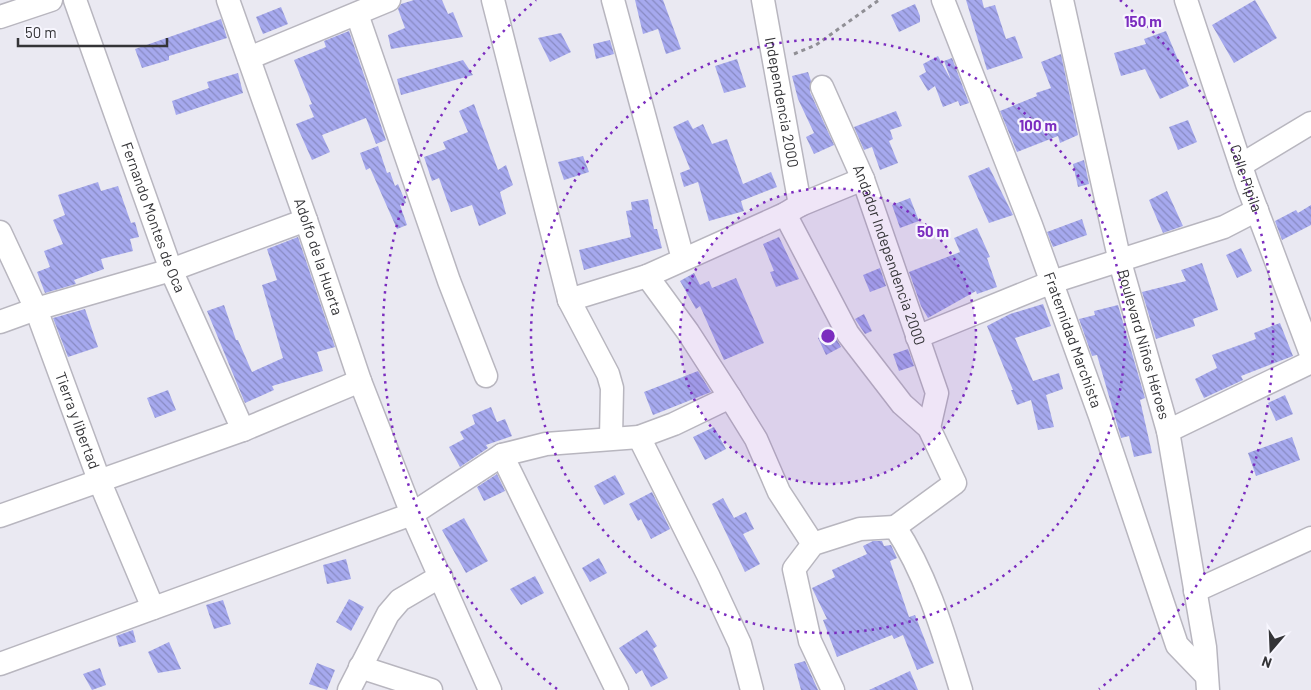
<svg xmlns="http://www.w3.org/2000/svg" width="1311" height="690" font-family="Barlow,sans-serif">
<defs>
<pattern id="building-back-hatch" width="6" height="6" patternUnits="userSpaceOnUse" patternTransform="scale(1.25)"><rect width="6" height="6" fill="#a6a9ee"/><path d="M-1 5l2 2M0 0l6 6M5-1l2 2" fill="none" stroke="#888ac2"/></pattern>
</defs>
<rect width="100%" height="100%" fill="#eae9f2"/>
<!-- building -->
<path fill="url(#building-back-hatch)" d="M414,0H442L448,14L453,12L463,37L391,49L388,35L405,28L398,9L401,4Z
M635,0H663L681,49L666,54L658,29L643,34Z
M966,0H982L984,8L995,5L1006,39L1015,36L1023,58L987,70Z
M1255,0L1277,38L1234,63L1212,25Z
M915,4L920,16V22L899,32L891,15Z
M281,7L288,24L263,34L256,17Z
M221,19L227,38L169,56V60L142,68L135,49Z
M349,31L386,140L376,144L366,118L322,135L330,152L312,160L296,124L314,117L309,105L312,104L294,60L326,47L324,41Z
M1166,31L1189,86L1160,99L1145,69L1121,76L1114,53L1146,44L1144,39Z
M561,33L571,52L550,62L538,38Z
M610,40L614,54L596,59L593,44Z
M1061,54L1078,135L1060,143L1058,136L1017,152L1000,111L1037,96L1036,93L1051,88L1041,62Z
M938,56L951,80L944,61L952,58L969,103L960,106L958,101L943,107L935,86L928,91L919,76L926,72L923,64Z
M737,59L746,87L724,93L715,66Z
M463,60L473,75L401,95L397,79Z
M808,72L811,81L810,92L834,145L814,154L806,137L814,133L798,99L792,76Z
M238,73L243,93L176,115L172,101L209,88L207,82Z
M474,104L498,170L506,165L513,185L500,192L506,214L479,226L472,205L451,212L439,178L432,181L424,157L446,149L443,142L468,132L459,111Z
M896,111L902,126L890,130L893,139L889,141L898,163L880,170L872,147L864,150L854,127Z
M688,120L693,129L703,124L712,144L727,139L743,184L771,172L777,187L741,201L744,211L709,221L698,182L684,187L680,173L690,169L673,127Z
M1188,120L1197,142L1178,150L1169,127Z
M378,146L387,173L390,172L395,186L398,184L406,203L400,205L407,225L397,229L370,168L366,170L360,153Z
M583,156L589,172L564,180L558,162Z
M1084,160L1089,184L1078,187L1073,164Z
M989,167L1013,215L989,223L968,176Z
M98,182L101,191L118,186L131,223L135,222L139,237L130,239L133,251L101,259L104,269L74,280L76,284L45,293L37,272L50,267L44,251L63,244L53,220L65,215L58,195Z
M1167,191L1183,226L1163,233L1149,200Z
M910,198L919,221L900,228L892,205Z
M648,199L654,229H657L662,248L584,270L579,250L631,237L626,211L632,210L631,202Z
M1311,205V225L1282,240L1275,221L1296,210L1298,213Z
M1082,219L1087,235L1053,247L1047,232Z
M977,228L990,257L987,258L997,287L977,294L976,291L928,318L921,306L909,272L960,252L954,238Z
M298,237L335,347L317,352L323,371L272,386L274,390L245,403L207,311L224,305L236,340H238L252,372L283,358L262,285L277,280L267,249Z
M779,237L799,279L776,287L770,272L774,271L763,244Z
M1241,248L1252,271L1237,278L1226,255Z
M1202,263L1218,310L1193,319L1195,326L1156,339L1142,292L1186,281L1181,270Z
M880,268L886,286L870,292L863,275Z
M694,273L700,285L709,281L712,288L736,278L764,343L724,360L700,306L696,309L680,281Z
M1043,304L1051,326L1015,338L1033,381L1059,373L1063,389L1046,395L1054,427L1038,430L1031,400L1017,405L1011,390H1013L987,326L1010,314Z
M1118,305L1145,398L1140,400L1152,453L1134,457L1129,436L1121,438L1097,355L1092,356L1079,319L1095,315L1094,311Z
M85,309L98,347L68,357L53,318Z
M864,314L872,331L865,334L855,319Z
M1280,323L1293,356L1241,376L1243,380L1204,398L1195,379L1217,368L1212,355L1256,339L1254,333Z
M832,331L841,347L826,355L818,338Z
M908,349L914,366L899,371L893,354Z
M698,371L711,392L653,415L644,392Z
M168,390L176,410L155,418L147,398Z
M1285,395L1293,414L1276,421L1268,403Z
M491,407L497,422L505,419L512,436L486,445L488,448L460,467L449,447L464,439L460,432L475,424L472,415Z
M714,427L726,449L705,460L693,437Z
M1292,437L1300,460L1256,476L1248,453Z
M497,474L505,491L484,501L477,487Z
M615,475L625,494L604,505L594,486Z
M652,492L670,529L651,539L641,519L638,521L629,504Z
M723,498L734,518L746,512L754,529L743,534L760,564L745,572L712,504Z
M464,518L488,561L466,573L442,530Z
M873,541H882L884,546L891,545L897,558L890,561L909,617L915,615L934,663L917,670L903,635L894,639L892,635L837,657L823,620L827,619L812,588L835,577L832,570L867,554L863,546Z
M599,558L607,573L590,582L582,568Z
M346,559L351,579L327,584L323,565Z
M535,576L544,593L521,605L510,589Z
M349,599L364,607L351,631L336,622Z
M223,600L231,624L214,629L206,605Z
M133,630L136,642L119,647L116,636Z
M647,630L657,646L653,649L668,678L651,687L642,670L636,674L619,648Z
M169,642L181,669L158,673L148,652Z
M805,661L818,690H801L794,664Z
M317,663L335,670L327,690L309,684Z
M100,668L106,685L92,690L83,674Z
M910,671L918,690H869Z"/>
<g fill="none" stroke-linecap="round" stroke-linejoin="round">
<defs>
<g id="minor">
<path id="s1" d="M75,0L171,270L243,430"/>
<path id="s2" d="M228,0L306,220L360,381L412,514L490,690"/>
<path d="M493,0L569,300L608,374L612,388L611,438"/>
<path d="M613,0L683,259"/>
<path id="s3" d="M763,0L800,205"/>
<path id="s4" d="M943,0L1031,225L1100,416L1177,645L1205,674"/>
<path id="s5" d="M1062,0L1120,262L1168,431L1205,647L1208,690"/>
<path id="s6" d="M1186,0L1247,184L1311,354"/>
<path d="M357,14L449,281L486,376"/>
<path d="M0,17L51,0"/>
<path d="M249,58L389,0"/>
<path id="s7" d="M822,87L863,179L937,393L929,428"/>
<path d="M1241,165L1311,123"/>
<path d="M785,214L848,334L902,404L929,428L955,483L895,527"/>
<path id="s8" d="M0,232L36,309L99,480L153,608"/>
<path d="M647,276L688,332L730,397L756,439L779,492L813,544"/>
<path d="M569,300L647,276L785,214L800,205L863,179"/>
<path d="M0,322L36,309L171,270L306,220"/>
<path d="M917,337L1052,282L1224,227L1257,210"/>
<path d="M1168,431L1311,362"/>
<path d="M639,437L708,575L740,644L752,690"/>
<path d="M502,455L617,690"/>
<path d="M0,516L243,430L360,381"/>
<path d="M1195,591L1311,538"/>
<path d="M0,664L412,514L502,455L546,444L639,437L674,424L730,397"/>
<path d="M360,667L431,690"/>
<path d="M349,690L388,614L400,600L441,576"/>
<path d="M833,690L810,641L794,569L813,544L860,529L895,527C927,575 944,635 961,690"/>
</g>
</defs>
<!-- minor casing -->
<use href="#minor" stroke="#b8b6bf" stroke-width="25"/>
<!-- path -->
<path stroke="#908f95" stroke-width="3" stroke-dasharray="4 4" stroke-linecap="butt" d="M794,54L816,45L879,0"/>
<!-- minor -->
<use href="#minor" stroke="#fff" stroke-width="22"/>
</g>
<!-- distance rings -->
<circle cx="828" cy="336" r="148" fill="#7b2cbf" fill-opacity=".12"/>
<g fill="none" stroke="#7b2cbf" stroke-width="2.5" stroke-dasharray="2.5 5">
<circle cx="828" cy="336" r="148"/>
<circle cx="828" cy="336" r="297"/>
<path d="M557 689A445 445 0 0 1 536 0M1120 0A445 445 0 0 1 1099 689"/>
</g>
<g text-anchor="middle" stroke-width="4.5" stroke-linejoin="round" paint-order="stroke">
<!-- street labels -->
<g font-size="15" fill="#343437" stroke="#f7f6fe">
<text dy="5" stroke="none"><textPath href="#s3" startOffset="104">Independencia 2000</textPath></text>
<text dy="5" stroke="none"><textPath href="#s6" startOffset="188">Calle Pípila</textPath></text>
<text dy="5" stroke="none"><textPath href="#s1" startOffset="231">Fernando Montes de Oca</textPath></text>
<text dy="5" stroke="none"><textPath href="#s7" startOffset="181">Andador Independencia 2000</textPath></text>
<text dy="5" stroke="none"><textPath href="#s2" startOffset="272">Adolfo de la Huerta</textPath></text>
<text dy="5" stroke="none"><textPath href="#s4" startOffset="364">Fraternidad Marchista</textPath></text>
<text dy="5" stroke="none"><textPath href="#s5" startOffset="354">Boulevard Niños Héroes</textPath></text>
<text dy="5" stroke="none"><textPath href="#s8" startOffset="204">Tierra y libertad</textPath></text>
</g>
</g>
<circle cx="828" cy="336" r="8" fill="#7b2cbf" stroke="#f7f6fe" stroke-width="2.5"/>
<g font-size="15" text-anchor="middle" font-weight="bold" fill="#7b2cbf" stroke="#f7f6fe" stroke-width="4.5" stroke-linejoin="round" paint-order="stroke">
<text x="1143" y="27">150 m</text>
<text x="1038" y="131">100 m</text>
<text x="933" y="237">50 m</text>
</g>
<!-- north arrow -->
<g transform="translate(1271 650) rotate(199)" stroke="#f7f6fe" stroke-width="4" paint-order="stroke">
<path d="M0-4L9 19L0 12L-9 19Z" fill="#343437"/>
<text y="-8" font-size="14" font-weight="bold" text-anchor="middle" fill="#343437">N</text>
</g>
<!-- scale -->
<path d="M18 38v8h149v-8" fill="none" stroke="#343437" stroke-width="2.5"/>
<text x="25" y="38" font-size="15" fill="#343437" stroke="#f7f6fe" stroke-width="4" paint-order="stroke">50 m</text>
</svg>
